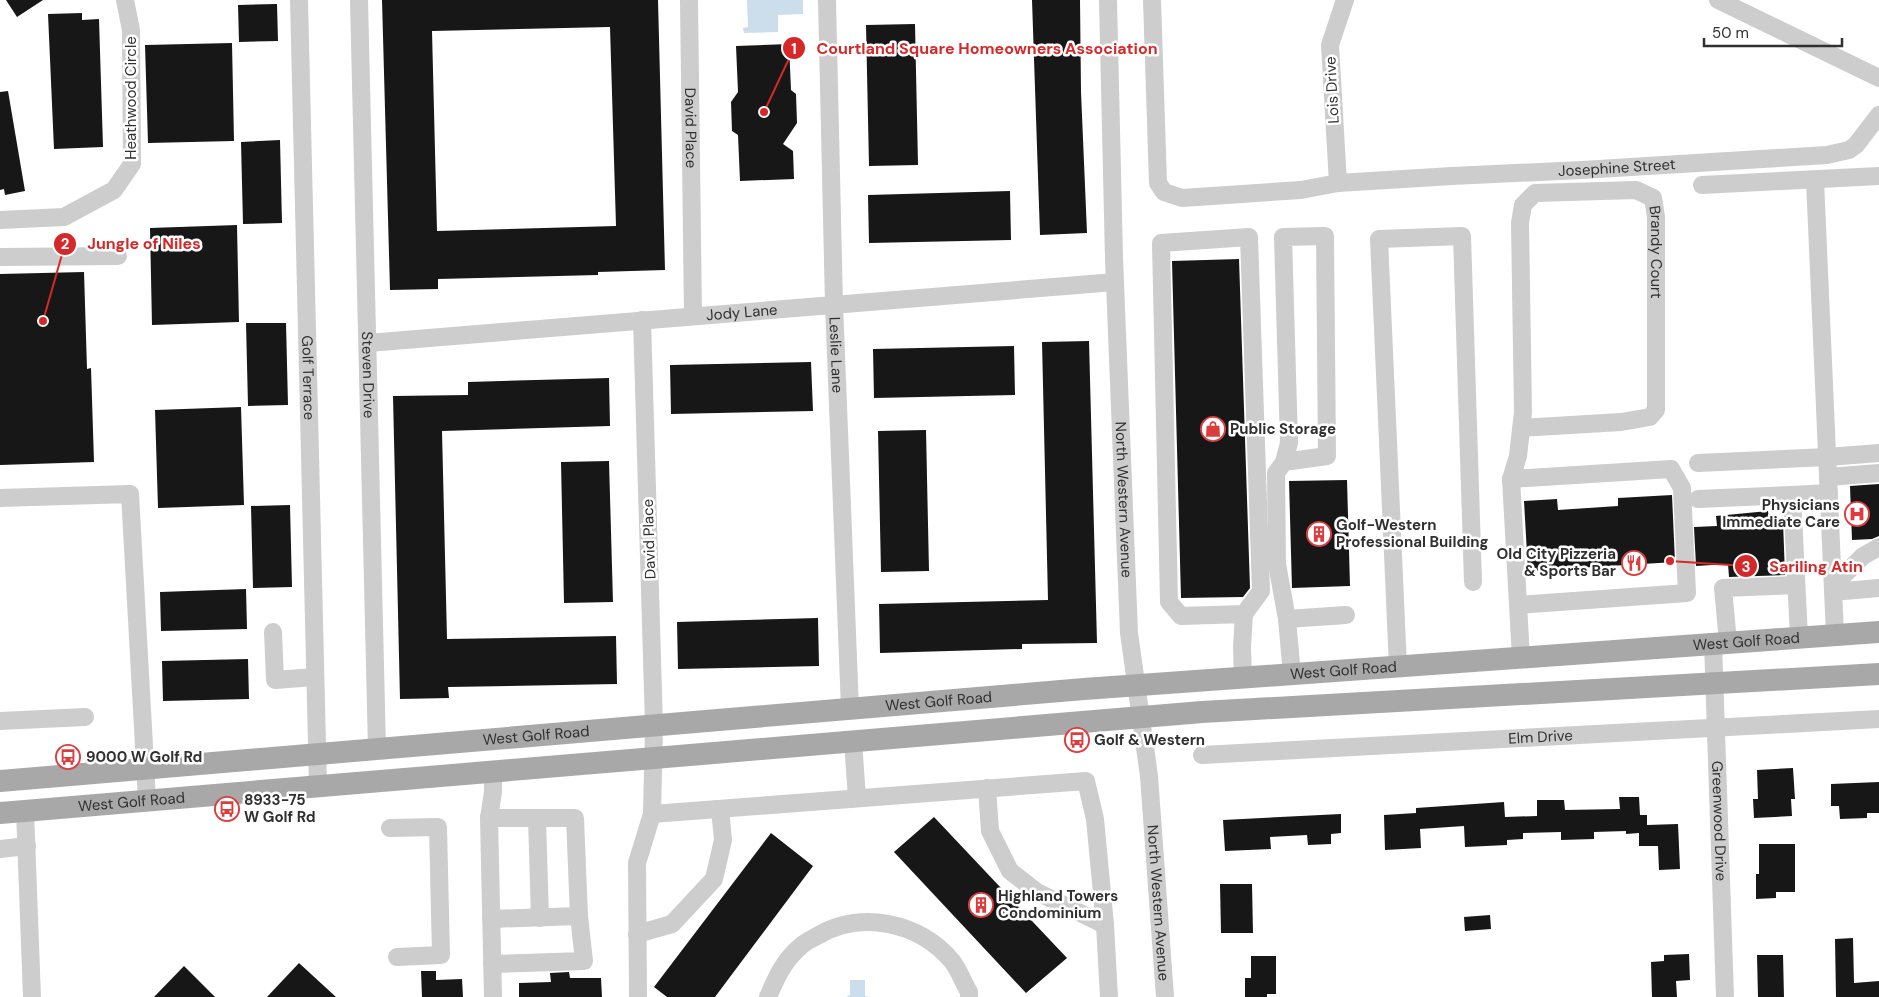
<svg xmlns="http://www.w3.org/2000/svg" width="1879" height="997" font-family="'DM Sans',sans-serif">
<rect width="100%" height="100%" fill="#fff"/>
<!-- water -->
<path fill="#ccddeb" d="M747,0H803V14L778,15V32L744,33L743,28L748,27Z
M850,980H865V996L870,997H846L850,995Z"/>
<!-- building -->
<path fill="#171717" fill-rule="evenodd" d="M6,0H43L17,17Z
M382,0H658L665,270L598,272V275L438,279V289L390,290ZM610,27L616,226L437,231L432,31Z
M1032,0H1080L1081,92L1087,233L1040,235Z
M277,4L278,41L239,42L238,5Z
M82,13V20L99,19L103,147L54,149L48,14Z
M915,24L918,165L869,166L866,25Z
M232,43L234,141L148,143L145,45Z
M789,44L791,90L796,94L797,123L783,144L793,151L794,179L740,181L738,135L732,131L731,102L738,92L736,46Z
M8,91L25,191L5,195L4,189L0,190V92Z
M280,140L282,223L243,224L241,142Z
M1010,191L1011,240L869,243L868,195Z
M237,225L239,322L152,325L150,228Z
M1239,259L1250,588L1243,597L1181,598L1172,261Z
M84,272L87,369L91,368L94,462L0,465V274Z
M246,323H286L288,405L248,406Z
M1089,341L1097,643L1022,644V649L880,653L879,604L1048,600L1042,342Z
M1014,346L1015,395L874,398L873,349Z
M811,362L813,411L671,414L670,365Z
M609,378L610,426L442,431L445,556L447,639L616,636L617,684L448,687L449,698L400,699L393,396L468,395V382Z
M241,407L244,505L158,508L155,410Z
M926,430L929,571L881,572L878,431Z
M609,461L613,602L564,603L561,462Z
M1347,480L1350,586L1292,588L1289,481Z
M1879,484V536L1872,539L1852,540L1850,486Z
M1672,495L1675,562L1528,571L1524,501L1557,499L1558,510L1618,506V498Z
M290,505L292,587L253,588L251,506Z
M1768,511L1769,522L1783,521L1785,575L1729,577L1728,564L1696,566L1694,527L1717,526L1716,516Z
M246,589L247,629L161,631L160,592Z
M818,618L819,666L678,669L677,622Z
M248,659L249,699L163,701L162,661Z
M1793,768L1795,799H1791L1792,816L1754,818L1753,799H1758L1757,770Z
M1879,782V813H1867V818L1840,819L1839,806H1831V784Z
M1619,797H1639L1640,815H1647V825L1678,824L1680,869L1659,870L1658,846H1639V833L1626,834V831L1594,832V839L1561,840V832L1523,833V839L1507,840V845L1465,847L1464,826L1420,829L1421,848L1385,850L1384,815L1416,813V808L1504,802L1505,817L1537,816V800H1564L1565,810L1620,809Z
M1341,814V833L1331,834V844L1308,845L1307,835L1270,837L1271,849L1225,851L1223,820Z
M934,817L1067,958L1026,993L894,852Z
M771,833L813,866L715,997H667L654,987Z
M1759,844H1795V892H1776V898L1756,899V874H1759Z
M1220,884H1252L1253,933H1221Z
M1490,915L1491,929L1465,931L1464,917Z
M1853,938L1854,983L1879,981V997H1836L1835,939Z
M1689,954L1690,980L1676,981L1677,997H1652L1651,962L1664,961V955Z
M1757,955H1783L1784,997H1758Z
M1251,956H1276V994H1267V997H1245V978H1251Z
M299,963L336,997H267Z
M184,966L215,997H154Z
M421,971H436V980L462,979L463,997H422Z
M569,972L570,978H601L602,997H519V983L551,982L550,973Z"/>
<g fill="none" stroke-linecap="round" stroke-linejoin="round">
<!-- minor -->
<g stroke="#cdcdcd" stroke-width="18">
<path id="s1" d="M299,0L318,786"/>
<path id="s2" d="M359,0L377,749"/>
<path id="s3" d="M689,0L693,316"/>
<path id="s4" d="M827,0L834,304L850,709"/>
<path id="s5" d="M1108,0L1114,258L1129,633L1149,776L1165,997"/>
<path id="s6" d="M1152,0L1158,183L1164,192L1182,198L1301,190L1338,183L1452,176L1582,170L1827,155L1849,150L1856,145L1879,115"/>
<path d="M1718,0L1879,78"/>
<path d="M1815,180L1835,635"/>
<path d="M1338,183L1330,45L1345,0"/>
<path d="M1702,185L1879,176"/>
<path d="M0,220L64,217L114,190L132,164L131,30L125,0"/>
<path d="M0,257L118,256"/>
<path id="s7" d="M368,343L1115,282"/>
<path d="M1284,462L1327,456L1325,236L1283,237L1289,443L1284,462L1276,473L1277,564L1287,619"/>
<path d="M1698,463L1828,457L1879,453"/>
<path d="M1828,477L1879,473"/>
<path d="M1511,479L1671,469L1682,488L1687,593L1518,605"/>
<path d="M0,498L130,494L147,800"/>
<path d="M1698,499L1792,495"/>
<path d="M1833,586L1863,556L1879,547"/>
<path d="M1833,592L1879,588"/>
<path d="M273,632L275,680L315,677"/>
<path d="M1799,637L1792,495L1829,493"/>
<path d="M1728,642L1723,588L1796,585"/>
<path id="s8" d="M1713,643L1725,997"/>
<path id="s9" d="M1521,658L1511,479L1518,456L1523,412L1520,223L1523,205L1535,193L1636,190L1653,198L1656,217V410L1650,417L1621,422L1521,428"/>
<path d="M1398,667L1379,239L1462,236L1473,582"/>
<path d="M1292,675L1287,619L1346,615"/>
<path d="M1243,678L1242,647L1244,614L1181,616L1169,602L1161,243L1249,237L1261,591L1244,614"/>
<path d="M0,721L85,717"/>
<path d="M853,741L857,798"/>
<path id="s10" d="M1202,755L1879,719"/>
<path d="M493,771V792L489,818L493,997"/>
<path d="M987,788L990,831L1010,871L1037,892L1105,925"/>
<path d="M25,811L32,997"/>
<path d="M652,814L1086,781L1095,819L1105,925L1109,997"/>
<path d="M489,818H575L579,916L491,919"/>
<path d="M537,818L540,918"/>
<path d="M390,828L438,827L441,955L397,957"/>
<path d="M0,849L27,846"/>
<path d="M637,934L672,924L714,879L723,840L720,809"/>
<path d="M492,964L584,961L579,916"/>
<path d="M638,997L637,863L652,814L654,726L642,320"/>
<path d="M768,997C776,978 784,960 801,946C805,942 812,939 817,936C861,910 919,922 952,961C959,970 963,982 969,992V997"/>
</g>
<!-- major -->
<g stroke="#a8a8a8" stroke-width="22">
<path id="s11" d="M0,781L1084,689L1879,632"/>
<path id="s12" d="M0,813L1202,712L1879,674"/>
</g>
</g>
<!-- icons -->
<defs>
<symbol id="shop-ring" viewBox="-11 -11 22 22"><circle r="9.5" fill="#fff" stroke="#dd3b3c" stroke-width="1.5"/><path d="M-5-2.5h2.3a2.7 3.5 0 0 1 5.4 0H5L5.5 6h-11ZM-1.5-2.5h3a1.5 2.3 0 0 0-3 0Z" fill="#dd3b3c"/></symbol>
<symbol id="hospital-ring" viewBox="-11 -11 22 22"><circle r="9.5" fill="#fff" stroke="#dd3b3c" stroke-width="1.5"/><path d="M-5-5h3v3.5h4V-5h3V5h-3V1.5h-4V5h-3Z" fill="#dd3b3c"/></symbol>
<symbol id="building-ring" viewBox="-11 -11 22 22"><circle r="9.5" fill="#fff" stroke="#dd3b3c" stroke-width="1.5"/><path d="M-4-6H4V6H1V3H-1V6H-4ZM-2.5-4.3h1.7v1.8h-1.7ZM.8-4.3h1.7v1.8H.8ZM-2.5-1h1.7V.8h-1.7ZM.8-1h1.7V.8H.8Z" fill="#dd3b3c"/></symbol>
<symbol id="restaurant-ring" viewBox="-11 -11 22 22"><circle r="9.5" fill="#fff" stroke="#dd3b3c" stroke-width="1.5"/><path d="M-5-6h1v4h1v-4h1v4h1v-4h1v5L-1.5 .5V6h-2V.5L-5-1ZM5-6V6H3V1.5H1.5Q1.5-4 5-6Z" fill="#dd3b3c"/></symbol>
<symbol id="bus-ring" viewBox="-11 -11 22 22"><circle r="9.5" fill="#fff" stroke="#dd3b3c" stroke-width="1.5"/><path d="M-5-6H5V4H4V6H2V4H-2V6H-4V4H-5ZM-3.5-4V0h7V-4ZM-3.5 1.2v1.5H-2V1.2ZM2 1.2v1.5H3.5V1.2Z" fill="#dd3b3c"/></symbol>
</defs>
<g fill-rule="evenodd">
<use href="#shop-ring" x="1199" y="415" width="28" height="28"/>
<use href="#hospital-ring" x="1843" y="500" width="28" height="28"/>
<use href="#building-ring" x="1305" y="520" width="28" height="28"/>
<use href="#restaurant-ring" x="1620" y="549" width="28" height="28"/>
<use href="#bus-ring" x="1063" y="726" width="28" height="28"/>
<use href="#bus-ring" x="54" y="743" width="28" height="28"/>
<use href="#bus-ring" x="213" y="795" width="28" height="28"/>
<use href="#building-ring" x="967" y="891" width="28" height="28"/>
</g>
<g text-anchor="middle" stroke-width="5" stroke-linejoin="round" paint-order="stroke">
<!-- street labels -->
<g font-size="15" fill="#303030" stroke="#fff">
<text transform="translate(1332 90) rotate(-93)" y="5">Lois Drive</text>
<text transform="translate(131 98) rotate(-90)" y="5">Heathwood Circle</text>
<text dy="5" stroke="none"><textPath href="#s3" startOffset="128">David Place</textPath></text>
<text dy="5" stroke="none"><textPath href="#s6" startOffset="649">Josephine Street</textPath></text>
<text dy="5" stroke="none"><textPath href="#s9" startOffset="646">Brandy Court</textPath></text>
<text dy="5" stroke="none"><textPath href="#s7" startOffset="375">Jody Lane</textPath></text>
<text dy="5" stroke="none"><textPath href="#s4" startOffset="355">Leslie Lane</textPath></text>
<text dy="5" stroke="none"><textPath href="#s2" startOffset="375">Steven Drive</textPath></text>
<text dy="5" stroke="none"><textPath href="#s1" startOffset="378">Golf Terrace</textPath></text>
<text dy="5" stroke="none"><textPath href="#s5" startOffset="500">North Western Avenue</textPath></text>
<text transform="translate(649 539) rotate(-92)" y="5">David Place</text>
<text dy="5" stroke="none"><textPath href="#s11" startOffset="1752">West Golf Road</textPath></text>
<text dy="5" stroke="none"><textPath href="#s11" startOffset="1348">West Golf Road</textPath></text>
<text dy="5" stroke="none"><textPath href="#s11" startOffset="942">West Golf Road</textPath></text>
<text dy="5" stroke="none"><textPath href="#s11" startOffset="538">West Golf Road</textPath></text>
<text dy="5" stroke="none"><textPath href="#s10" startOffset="339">Elm Drive</textPath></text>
<text dy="5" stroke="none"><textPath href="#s12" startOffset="132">West Golf Road</textPath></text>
<text dy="5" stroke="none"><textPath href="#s8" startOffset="178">Greenwood Drive</textPath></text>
<text dy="5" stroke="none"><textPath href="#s5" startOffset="905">North Western Avenue</textPath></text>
</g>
<!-- poi labels -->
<g font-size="15" font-weight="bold" fill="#303030" stroke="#fff" text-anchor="start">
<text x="1230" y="434">Public Storage</text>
<text x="1840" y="510" text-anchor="end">Physicians<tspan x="1840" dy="17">Immediate Care</tspan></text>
<text x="1336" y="530">Golf-Western<tspan x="1336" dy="17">Professional Building</tspan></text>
<text x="1616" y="559" text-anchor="end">Old City Pizzeria<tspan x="1616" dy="17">&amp; Sports Bar</tspan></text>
<text x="1094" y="745">Golf &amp; Western</text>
<text x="86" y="762">9000 W Golf Rd</text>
<text x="244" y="805">8933-75<tspan x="244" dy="17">W Golf Rd</tspan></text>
<text x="998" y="901">Highland Towers<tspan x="998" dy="17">Condominium</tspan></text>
</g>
</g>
<!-- callouts -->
<path fill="none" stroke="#d62828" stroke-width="2" d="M764 112L794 48M43 321L65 244M1670 561L1746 566"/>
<g fill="#d62828" stroke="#fff" stroke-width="2">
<circle cx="764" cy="112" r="5"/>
<circle cx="43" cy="321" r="5"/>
<circle cx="1670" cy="561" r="5"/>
<circle cx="794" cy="48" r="12"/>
<circle cx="65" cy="244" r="12"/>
<circle cx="1746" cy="566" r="12"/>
</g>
<g font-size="15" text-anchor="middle" font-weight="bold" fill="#fff">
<text x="794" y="54">1</text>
<text x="65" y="249">2</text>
<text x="1746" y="572">3</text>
</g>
<g font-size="16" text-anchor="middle" font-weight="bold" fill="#d62828" stroke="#fff" stroke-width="5" stroke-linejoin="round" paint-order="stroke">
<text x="987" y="54">Courtland Square Homeowners Association</text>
<text x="144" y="249">Jungle of Niles</text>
<text x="1816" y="572">Sariling Atin</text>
</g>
<!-- scale -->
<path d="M1704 38v8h138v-8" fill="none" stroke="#303030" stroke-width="2.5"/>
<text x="1712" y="38" font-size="15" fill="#303030" stroke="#ffffff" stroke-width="4" paint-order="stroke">50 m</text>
</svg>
